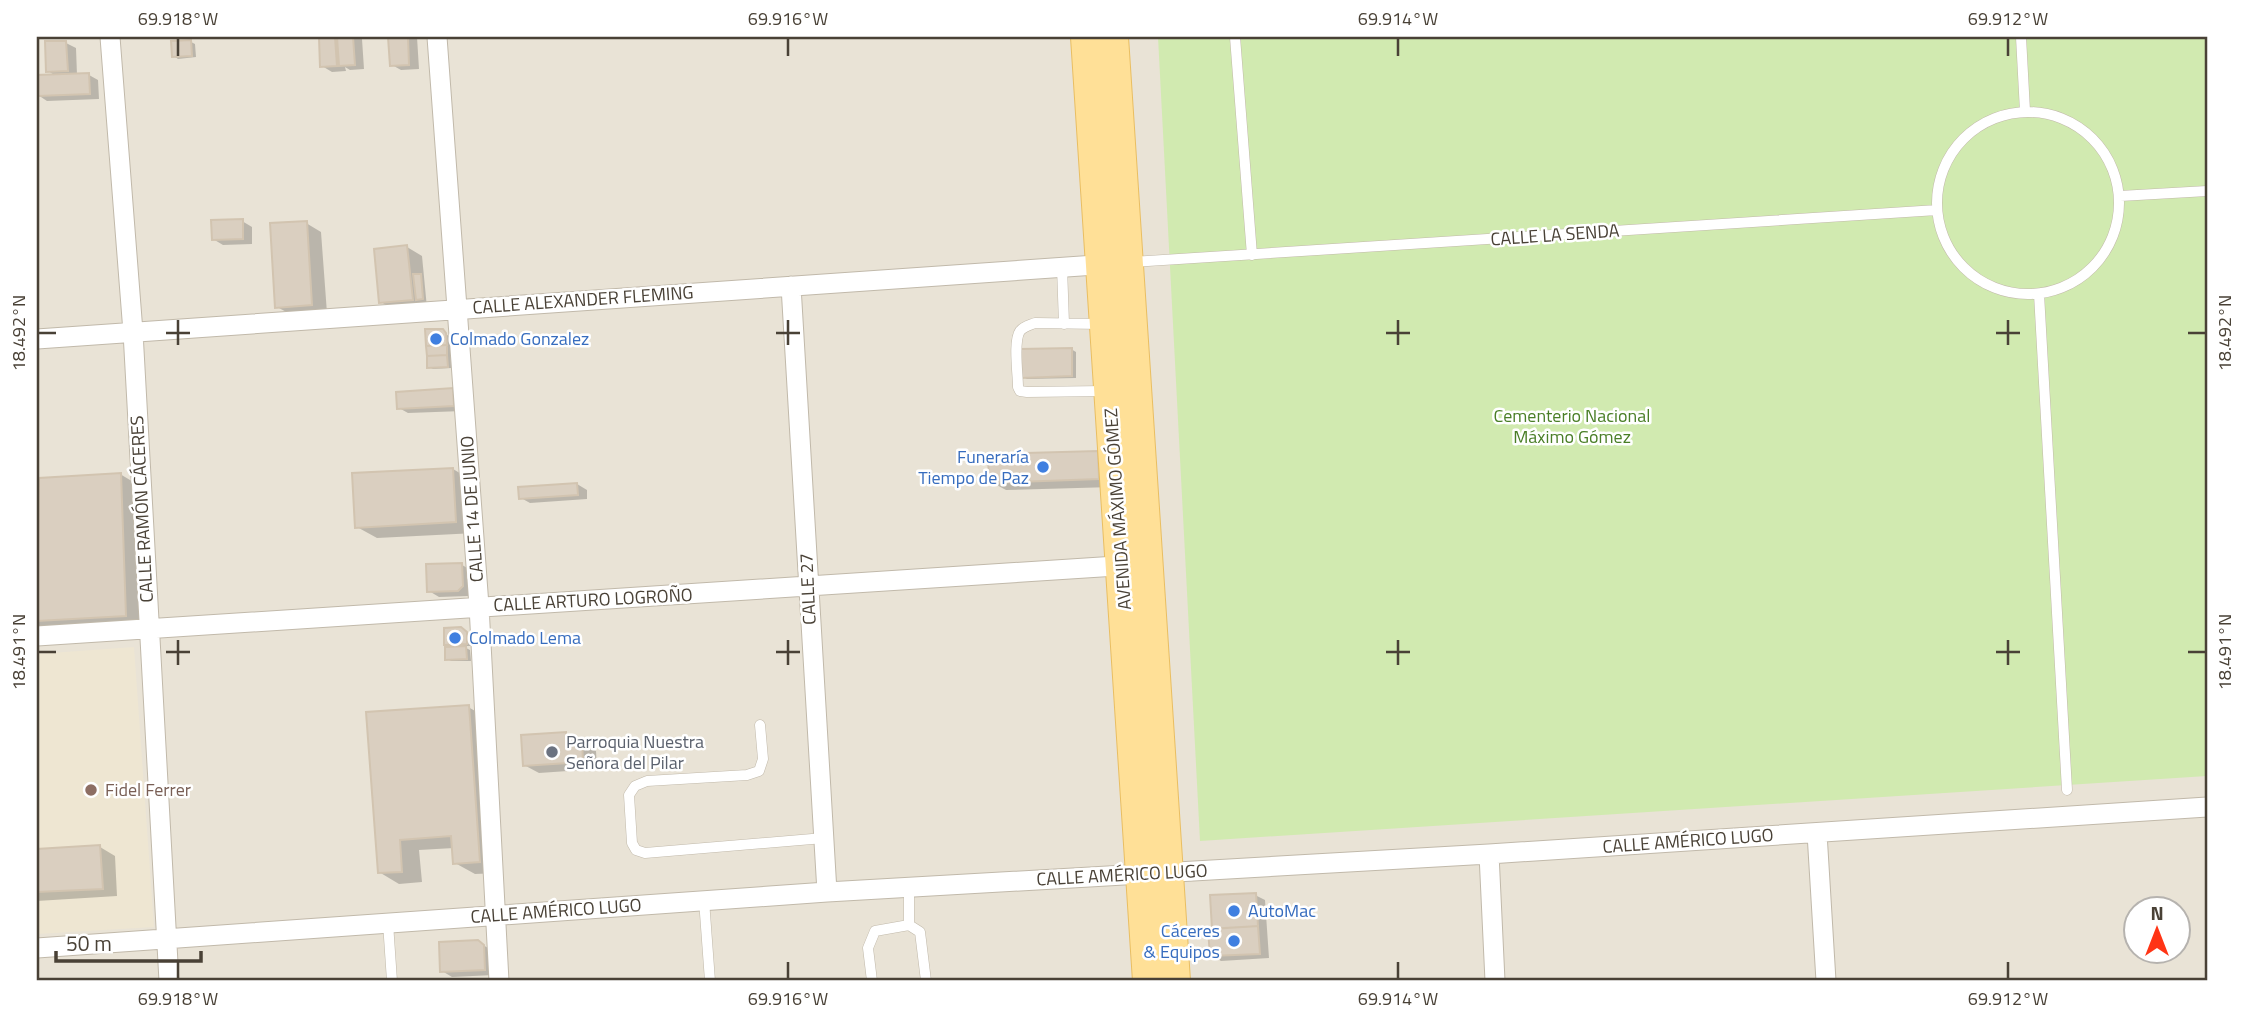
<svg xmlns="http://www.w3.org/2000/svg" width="2244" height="1018" font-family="'Titillium Web',sans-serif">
<rect width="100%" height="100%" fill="#f5f1e8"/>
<!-- residential -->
<path fill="#e9e3d6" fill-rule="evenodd" d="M37,37H2207V981H37ZM2136,909H2178V951H2136Z"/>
<!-- education -->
<path fill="#eee6d2" d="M134,647L154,927L37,934V654Z"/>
<!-- green -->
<path fill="#d1eab0" d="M1158,37H2207V776L1200,841Z"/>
<!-- shadow -->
<path fill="#0003" d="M320,37L339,39V37H358L362,39L364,69L350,70L345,67L346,71L332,72L322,66Z
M390,37H417L419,69L401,70L392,65Z
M191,42L195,44L196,57L178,59L174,56Z
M66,43L76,48L77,75H89L98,80L99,99L47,101L38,95L37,77L56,76L48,71Z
M242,221L252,227V244L223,245L213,239Z
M306,223L321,232L327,313L292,315L277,307Z
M407,247L422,256L427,308L396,311L381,302Z
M442,331L450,337L451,368L433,369L429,367Z
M1071,349L1076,352V378L1027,379L1023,377Z
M453,390L462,396L463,411L408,413L399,408Z
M1097,452L1112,461L1113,487L1006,490L991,482Z
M453,469L473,481L476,533L377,538L357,527Z
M120,474L135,483L141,624L37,630V502L40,480Z
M577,484L587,490V499L530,503L521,498Z
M462,565L471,570L472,592L468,596L439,597L429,591Z
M465,632L470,636L471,646H462L470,650L471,661H451L447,659L454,648L446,644Z
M468,707L488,718L499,873L475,874L455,863L454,848L419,850L422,882L399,884L379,872Z
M565,734L596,751L597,769L539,773L524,765Z
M100,847L115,856L117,896L37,901V851Z
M1255,895L1265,900L1269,958L1221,961L1212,955Z
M478,942L488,948L494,975L452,977L442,971Z"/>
<!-- building -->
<path fill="#dacfc0" stroke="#d2c4b0" stroke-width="2" d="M319,37H335L337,66L320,67Z
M337,37H353L355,65L339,66Z
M388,37H408L409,65L390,66Z
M191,40L192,56L172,57L171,41Z
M45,41H66L68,71L46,72Z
M89,73L90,94L37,96V75Z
M243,219V239L212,240L211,220Z
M307,221L312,305L275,308L270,223Z
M407,245L413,300L379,303L374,249Z
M413,274H421L423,299L416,300Z
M425,329H443L446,333L447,345L426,346Z
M447,345V355L427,356L426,346Z
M1072,348V376L1021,378L1020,349Z
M447,355L448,367L427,368V356Z
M453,388L454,406L397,409L396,392Z
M1098,451L1099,479L989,483L988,454Z
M453,468L456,522L355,528L352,473Z
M121,473L126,616L37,621L39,478Z
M577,483L578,495L519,499L518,487Z
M462,563L463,586L458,591L427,592L426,564Z
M461,627L467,632V644L444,645V628Z
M466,646L467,659L445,660V647Z
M469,705L480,862L453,864L451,836L400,840L402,872L378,873L366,712Z
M566,732V742L582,741L583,762L523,766L521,735Z
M100,845L103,889L37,892V849Z
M1256,893L1258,926L1212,929L1210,895Z
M1258,926L1260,954L1210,956L1208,929Z
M478,940L484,945L485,970L440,972L439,942Z"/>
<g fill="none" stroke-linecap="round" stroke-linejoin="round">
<defs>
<path id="service" d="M1235,37L1252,255
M2021,37L2025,111
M1937 203a91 91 0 1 1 182 0a91 91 0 1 1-182 0Z
M2120,196L2207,191
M1132,262L1937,210
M1062,267L1064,324
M2039,294L2067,790
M1102,324L1035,323C1030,325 1024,326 1020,331C1013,341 1018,374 1018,387L1020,391L1027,392L1105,391
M760,725L763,759L759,771L747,775L647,781L635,786L629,795L632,843L636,850L645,853L824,838
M909,888V925L920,932L926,981
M704,900L710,981
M388,923L392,981
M872,981L868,948L875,931L909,925"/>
<path id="minor" d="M110,37L133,332L169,981
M437,37L479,606L499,981
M791,286L827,892
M37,339L1110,264
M37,636L1132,565
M1817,833L1826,981
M1489,854L1495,981
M37,948L827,892L1489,854L2207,807"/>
<path id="primary" d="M1086,37L1148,981
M1113,37L1175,981"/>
</defs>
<!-- service casing -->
<use href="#service" stroke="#c1b9aa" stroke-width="11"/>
<!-- minor casing -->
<use href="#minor" stroke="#c1b9aa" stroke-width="21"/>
<!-- primary casing -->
<use href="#primary" stroke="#e9be62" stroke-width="32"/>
<!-- service -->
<use href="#service" stroke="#fff" stroke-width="10"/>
<!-- minor -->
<use href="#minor" stroke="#fff" stroke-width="19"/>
<!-- primary -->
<use href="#primary" stroke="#ffe097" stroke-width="30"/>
</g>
<!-- ticks -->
<path fill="none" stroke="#494136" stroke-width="2.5" d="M178,38V56M788,38V56M1398,38V56M2008,38V56M178,320V345M788,320V345M1398,320V345M2008,320V345M38,333H56M166,333H190M776,333H800M1386,333H1410M1996,333H2020M2188,333H2206M178,640V665M788,640V665M1398,640V665M2008,640V665M38,652H56M166,652H190M776,652H800M1386,652H1410M1996,652H2020M2188,652H2206M178,962V979M788,962V979M1398,962V979M2008,962V979"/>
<!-- markers -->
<g fill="#3f7fe0" stroke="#fff" stroke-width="2.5">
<circle cx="436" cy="339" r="7"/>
<circle cx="1043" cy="467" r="7"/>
<circle cx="455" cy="638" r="7"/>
<circle cx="1234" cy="911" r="7"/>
<circle cx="1234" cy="941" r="7"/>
</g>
<circle fill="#6b7280" stroke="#fff" stroke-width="2.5" cx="552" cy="752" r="7"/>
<circle fill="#8d6e63" stroke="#fff" stroke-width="2.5" cx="91" cy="790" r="7"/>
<g text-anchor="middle" stroke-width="5" stroke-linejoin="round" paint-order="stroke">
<!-- street labels -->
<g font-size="18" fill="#494136" stroke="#fff">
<text transform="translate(1555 235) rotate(-4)" y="6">CALLE LA SENDA</text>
<text transform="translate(583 300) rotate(-4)" y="6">CALLE ALEXANDER FLEMING</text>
<text transform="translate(142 509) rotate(-93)" y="6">CALLE RAMÓN CÁCERES</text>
<text transform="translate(472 509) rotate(-94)" y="6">CALLE 14 DE JUNIO</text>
<text transform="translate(1118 509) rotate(-94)" y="6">AVENIDA MÁXIMO GÓMEZ</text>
<text transform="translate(808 589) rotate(-93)" y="6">CALLE 27</text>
<text transform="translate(593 600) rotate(-3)" y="6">CALLE ARTURO LOGROÑO</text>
<text transform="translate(1688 841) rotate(-4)" y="6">CALLE AMÉRICO LUGO</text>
<text transform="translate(1122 875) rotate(-3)" y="6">CALLE AMÉRICO LUGO</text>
<text transform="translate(556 911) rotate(-4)" y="6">CALLE AMÉRICO LUGO</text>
</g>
<!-- shop labels -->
<g font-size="18" fill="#366cbe" stroke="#fff" text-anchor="start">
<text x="450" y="345">Colmado Gonzalez</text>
<text x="1029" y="463" text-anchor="end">Funeraría<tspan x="1029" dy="21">Tiempo de Paz</tspan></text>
<text x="469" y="644">Colmado Lema</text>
<text x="1248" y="917">AutoMac</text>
<text x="1220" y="937" text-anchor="end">Cáceres<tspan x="1220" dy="21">&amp; Equipos</tspan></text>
</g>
<!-- park labels -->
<g font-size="18" fill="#497e26" stroke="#fff">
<text x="1572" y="422">Cementerio Nacional<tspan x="1572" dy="21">Máximo Gómez</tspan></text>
</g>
<!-- worship labels -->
<g font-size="18" fill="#5b616d" stroke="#fff" text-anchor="start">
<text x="566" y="748">Parroquia Nuestra<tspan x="566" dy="21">Señora del Pilar</tspan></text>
</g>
<!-- education labels -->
<g font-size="18" fill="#785e54" stroke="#fff" text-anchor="start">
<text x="105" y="796">Fidel Ferrer</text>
</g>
</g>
<!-- border -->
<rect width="2244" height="1018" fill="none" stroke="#ffffff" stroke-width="77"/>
<!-- north arrow -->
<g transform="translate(2157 930)"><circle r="33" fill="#ffffff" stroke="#b6b3af" stroke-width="2"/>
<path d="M0-5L12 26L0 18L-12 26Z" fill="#ff3415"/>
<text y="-10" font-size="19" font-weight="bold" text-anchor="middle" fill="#494136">N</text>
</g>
<!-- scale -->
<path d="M56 951v10h145v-10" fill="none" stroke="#494136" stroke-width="3.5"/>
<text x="66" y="951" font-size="21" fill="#494136" stroke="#ffffff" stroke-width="5" paint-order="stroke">50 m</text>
<rect x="38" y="38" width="2168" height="941" fill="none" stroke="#494136" stroke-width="2.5"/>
<g font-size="18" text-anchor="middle" fill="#494136">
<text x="178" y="25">69.918°W</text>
<text x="788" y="25">69.916°W</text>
<text x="1398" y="25">69.914°W</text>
<text x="2008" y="25">69.912°W</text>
<text transform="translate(19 333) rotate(-90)" y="6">18.492°N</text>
<text transform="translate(2225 333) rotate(-90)" y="6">18.492°N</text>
<text transform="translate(19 652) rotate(-90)" y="6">18.491°N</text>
<text transform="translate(2225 652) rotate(-90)" y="6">18.491°N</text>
<text x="178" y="1005">69.918°W</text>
<text x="788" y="1005">69.916°W</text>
<text x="1398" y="1005">69.914°W</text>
<text x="2008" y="1005">69.912°W</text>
</g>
</svg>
